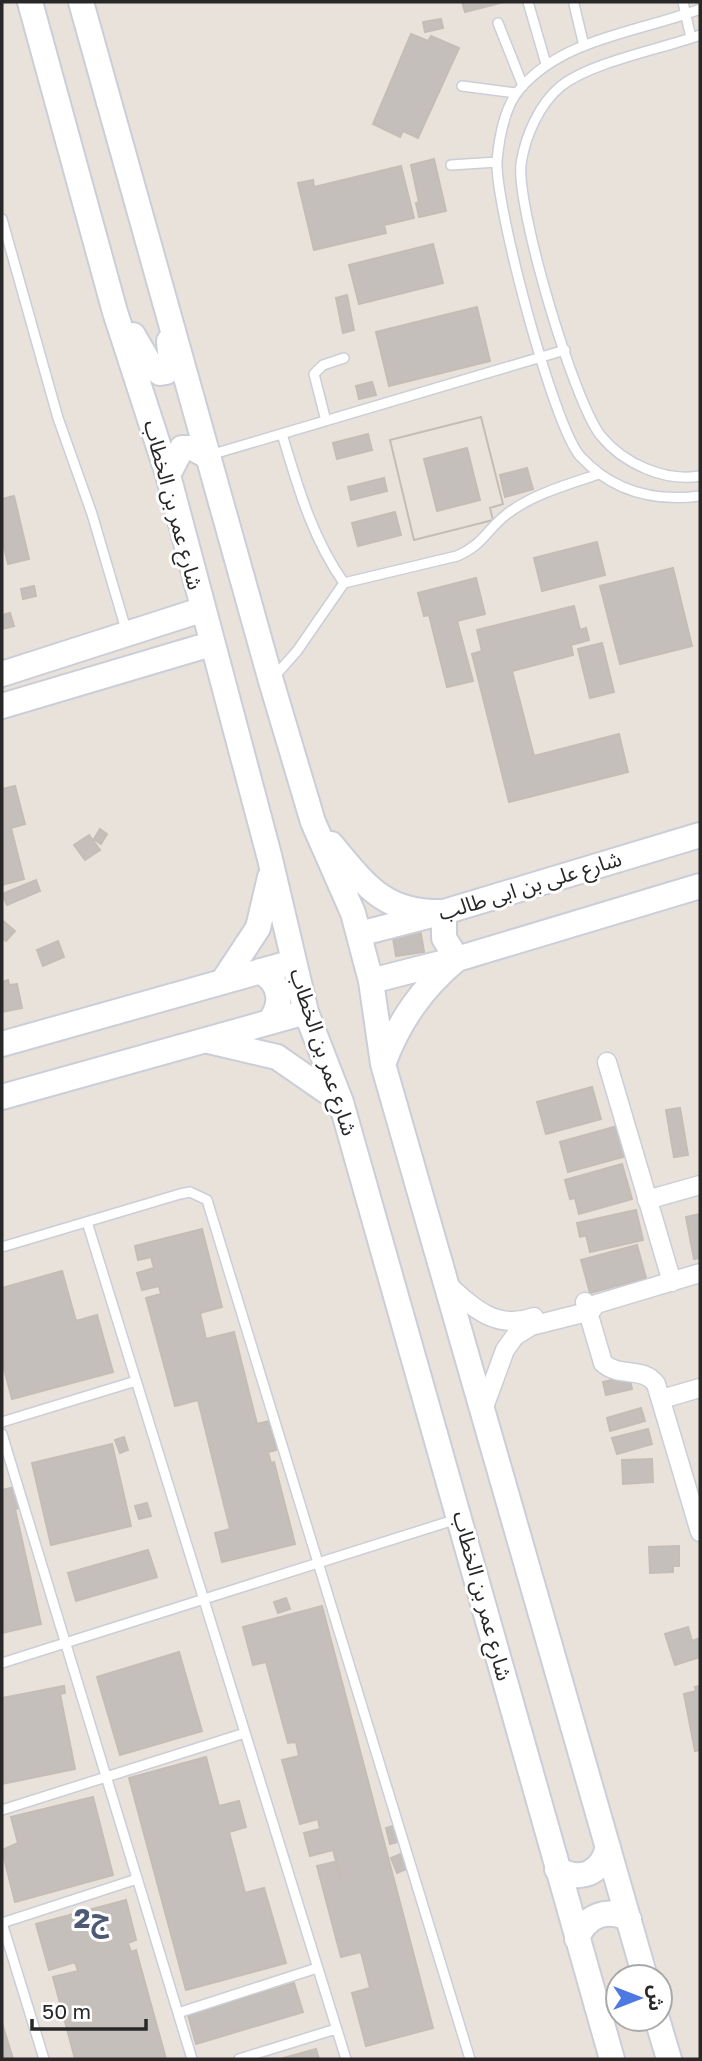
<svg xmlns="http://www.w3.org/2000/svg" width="702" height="2061" font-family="'Golos Text','Noto Sans Arabic',sans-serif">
<rect width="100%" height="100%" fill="#e9e2db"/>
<!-- building -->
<path fill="#c4bfbb" stroke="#c4bdb5" stroke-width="2" fill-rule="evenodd" d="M462,2H504L465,12Z
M441,19L443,28L425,32L423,22Z
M411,34L428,41L431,36L459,48L418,138L403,131L400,137L373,124Z
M434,159L446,211L419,217L416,203L419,202L411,165Z
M401,166L414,218L384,225L386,233L314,250L298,183L313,180L314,187Z
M433,244L443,283L359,304L349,265Z
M347,295L354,330L343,333L336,298Z
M477,307L490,361L389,386L376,332Z
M372,382L376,395L359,399L356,386Z
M481,417L503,504L490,508L493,520L414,540L390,440ZM467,448L480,500L437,511L424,459Z
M481,417L503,504L490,508L493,520L414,540L390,440Z
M368,434L372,450L337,459L333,443Z
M527,468L533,489L505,497L500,475Z
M384,478L387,491L351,500L348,487Z
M14,496L29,559L8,564L2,539V499Z
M395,512L401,535L358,546L352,523Z
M597,542L605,575L542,591L534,558Z
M673,568L692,646L620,664L600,586Z
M476,578L485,614L457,621L473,681L447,687L429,615L424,616L418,593Z
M34,586L36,596L23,599L21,589Z
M574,606L580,630L586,628L589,640L571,645L573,655L512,671L534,756L619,734L628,772L509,802L472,654L482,651L477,630Z
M10,613L14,626L2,629V615Z
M602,643L614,692L590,698L578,649Z
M15,786L25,824L11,828L24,879L2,885V789Z
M100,829L107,834L101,844L94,839Z
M89,835L100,850L85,860L74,845Z
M36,880L40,891L7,905L2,894Z
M2,920L15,931L6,941L2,938Z
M420,928L424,952L396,956L392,932Z
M58,941L64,957L43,966L37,950Z
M8,980L9,985L17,984L22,1008L2,1012V982Z
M592,1087L601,1119L546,1134L537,1102Z
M680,1108L688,1155L674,1157L666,1110Z
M621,1125L630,1155L568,1172L560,1142Z
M622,1164L632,1199L579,1214L575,1198L570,1199L565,1180Z
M636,1210L643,1240L590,1252L586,1235L580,1237L577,1223Z
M700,1214V1258L694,1259L686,1217Z
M202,1229L222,1307L200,1313L206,1339L234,1332L257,1424L269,1421L276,1450L268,1452L271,1463L274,1462L295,1544L222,1562L215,1533L230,1529L198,1400L175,1406L146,1298L161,1294L159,1286L142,1290L137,1273L154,1268L151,1257L138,1260L135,1246Z
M637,1245L646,1278L590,1293L581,1260Z
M62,1271L76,1321L97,1315L113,1372L12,1399L2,1361V1288Z
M629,1376L632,1389L606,1395L603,1382Z
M641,1408L645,1421L610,1431L607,1418Z
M648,1429L652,1444L617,1454L612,1438Z
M124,1437L128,1450L120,1453L115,1440Z
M112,1444L131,1526L51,1545L32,1463Z
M652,1459L653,1482L623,1484L622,1460Z
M15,1487L20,1508L15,1509L41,1624L2,1633V1490Z
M147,1503L151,1516L139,1519L135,1506Z
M679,1546V1566H673V1572L650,1573L649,1547Z
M148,1550L157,1577L76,1601L68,1573Z
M286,1598L290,1609L278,1613L274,1602Z
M322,1606L433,2028L366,2046L352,1993L370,1988L361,1952L341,1957L317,1866L334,1862L341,1880L333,1850L310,1856L304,1833L320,1829L318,1819L300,1824L282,1760L299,1756L296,1742L288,1743L266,1662L253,1665L243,1627Z
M688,1627L692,1641L700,1638V1657L675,1665L665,1634Z
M179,1652L202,1731L120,1755L97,1677Z
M64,1686L65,1693L60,1694L75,1769L2,1784V1698Z
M700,1686V1750L695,1751L684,1694L696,1691L695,1687Z
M206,1757L219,1806L239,1801L246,1827L229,1832L245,1893L264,1888L286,1963L186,1990L129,1778Z
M93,1797L113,1875L15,1902L2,1850L18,1843L11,1817Z
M397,1825L401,1841L390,1844L386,1828Z
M403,1853L409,1868L397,1873L391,1858Z
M126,1900L136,1940L128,1943L131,1952L136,1950L166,2059H75L53,1977L78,1971L75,1962L49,1970L36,1924Z
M294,1983L303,2012L196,2044L188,2015Z
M2,2023L13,2059H2Z
M316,2049L319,2059H280Z"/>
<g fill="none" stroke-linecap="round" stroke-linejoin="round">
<defs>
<path id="lane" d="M528,2L546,64
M683,2L691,38
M574,4L584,46
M700,9C640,32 562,38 519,90C504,108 499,139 497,161C495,205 553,425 580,456C612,491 654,502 700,496
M498,23L523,86
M700,35C662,49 591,62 561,86C539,104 525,137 521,164C516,207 574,403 601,436C624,464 665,482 700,476
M462,86L516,93
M451,165L497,162
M2,219L58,418L92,514L127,633
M326,421L314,374L323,365L344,358
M282,434C298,487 312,538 344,583
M210,455L565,350
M274,677L297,651L344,583L457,556C483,545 487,529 507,514C533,494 569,484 599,474
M87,1222L346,2059
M2,1247L180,1194L190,1192L207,1200L470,2059
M2,1422L136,1381
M2,1434L192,2059
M2,1663L457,1519
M2,1810L245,1733
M2,1923L44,2059
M2,1923L137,1879
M178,2013L317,1968
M239,2059L336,2029"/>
<path id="street" d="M607,1062L672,1282
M647,1200L700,1185
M446,1283C472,1307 496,1331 534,1317
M585,1302L603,1363C619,1378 643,1366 656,1384L700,1532
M662,1399L700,1388
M483,1410L505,1350L515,1336L531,1326L591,1311L596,1304L700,1273"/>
<path id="secondary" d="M30,2L115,312L168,475L269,855L306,1012L341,1102L612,2059
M81,2L271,681L313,822L353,913L371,981L383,1064L645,1977
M133,335L151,366L160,373L166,372L171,362L169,341
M168,475L182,448H192L207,456
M2,674L201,610
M2,706L211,644
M331,844C366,886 385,914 444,912V938L457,959C422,988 399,1021 383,1064
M359,934L444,912L700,835
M260,971C280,982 284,1003 270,1021
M223,981L258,928L270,877
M371,981L457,959L700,886
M209,1041L277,1057L339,1100
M2,1044L293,962
M2,1097L306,1012
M557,1869C581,1882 601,1874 608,1847
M577,1939C585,1916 607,1907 629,1919
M657,2019L669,2059"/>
</defs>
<!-- lane casing -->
<use href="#lane" stroke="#caced8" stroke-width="12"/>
<!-- street casing -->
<use href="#street" stroke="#caced8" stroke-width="21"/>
<!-- secondary casing -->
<use href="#secondary" stroke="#caced8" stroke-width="28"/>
<!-- lane -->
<use href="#lane" stroke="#fff" stroke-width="9"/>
<!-- street -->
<use href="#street" stroke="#fff" stroke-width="18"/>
<!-- secondary -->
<use href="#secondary" stroke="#fff" stroke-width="24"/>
</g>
<g text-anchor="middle" stroke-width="6" stroke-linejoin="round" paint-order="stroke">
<!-- street labels -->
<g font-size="21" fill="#282828" stroke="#fff">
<text transform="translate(173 505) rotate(75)" y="7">شارع عمر بن الخطاب</text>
<text transform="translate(530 886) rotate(-17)" y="7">شارع على بن ابى طالب</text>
<text transform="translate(323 1052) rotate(72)" y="7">شارع عمر بن الخطاب</text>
<text transform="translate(482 1596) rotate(75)" y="7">شارع عمر بن الخطاب</text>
</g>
<!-- district labels -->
<g font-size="28" font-weight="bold" fill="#4e5973" stroke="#fff">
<text x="92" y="1928">ج2</text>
</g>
</g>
<!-- border -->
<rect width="702" height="2061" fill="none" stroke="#282828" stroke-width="7"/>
<!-- north arrow -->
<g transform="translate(639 1998) rotate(90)"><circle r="33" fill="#ffffff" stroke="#a9a9a9" stroke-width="2"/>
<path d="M0-5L12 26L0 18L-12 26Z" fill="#4e79e3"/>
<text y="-10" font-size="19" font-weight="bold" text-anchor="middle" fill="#282828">ش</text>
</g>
<!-- scale -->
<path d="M32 2019v10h114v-10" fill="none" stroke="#282828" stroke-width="3.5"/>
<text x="42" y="2019" font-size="21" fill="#282828" stroke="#ffffff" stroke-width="5" paint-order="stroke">50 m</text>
</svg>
